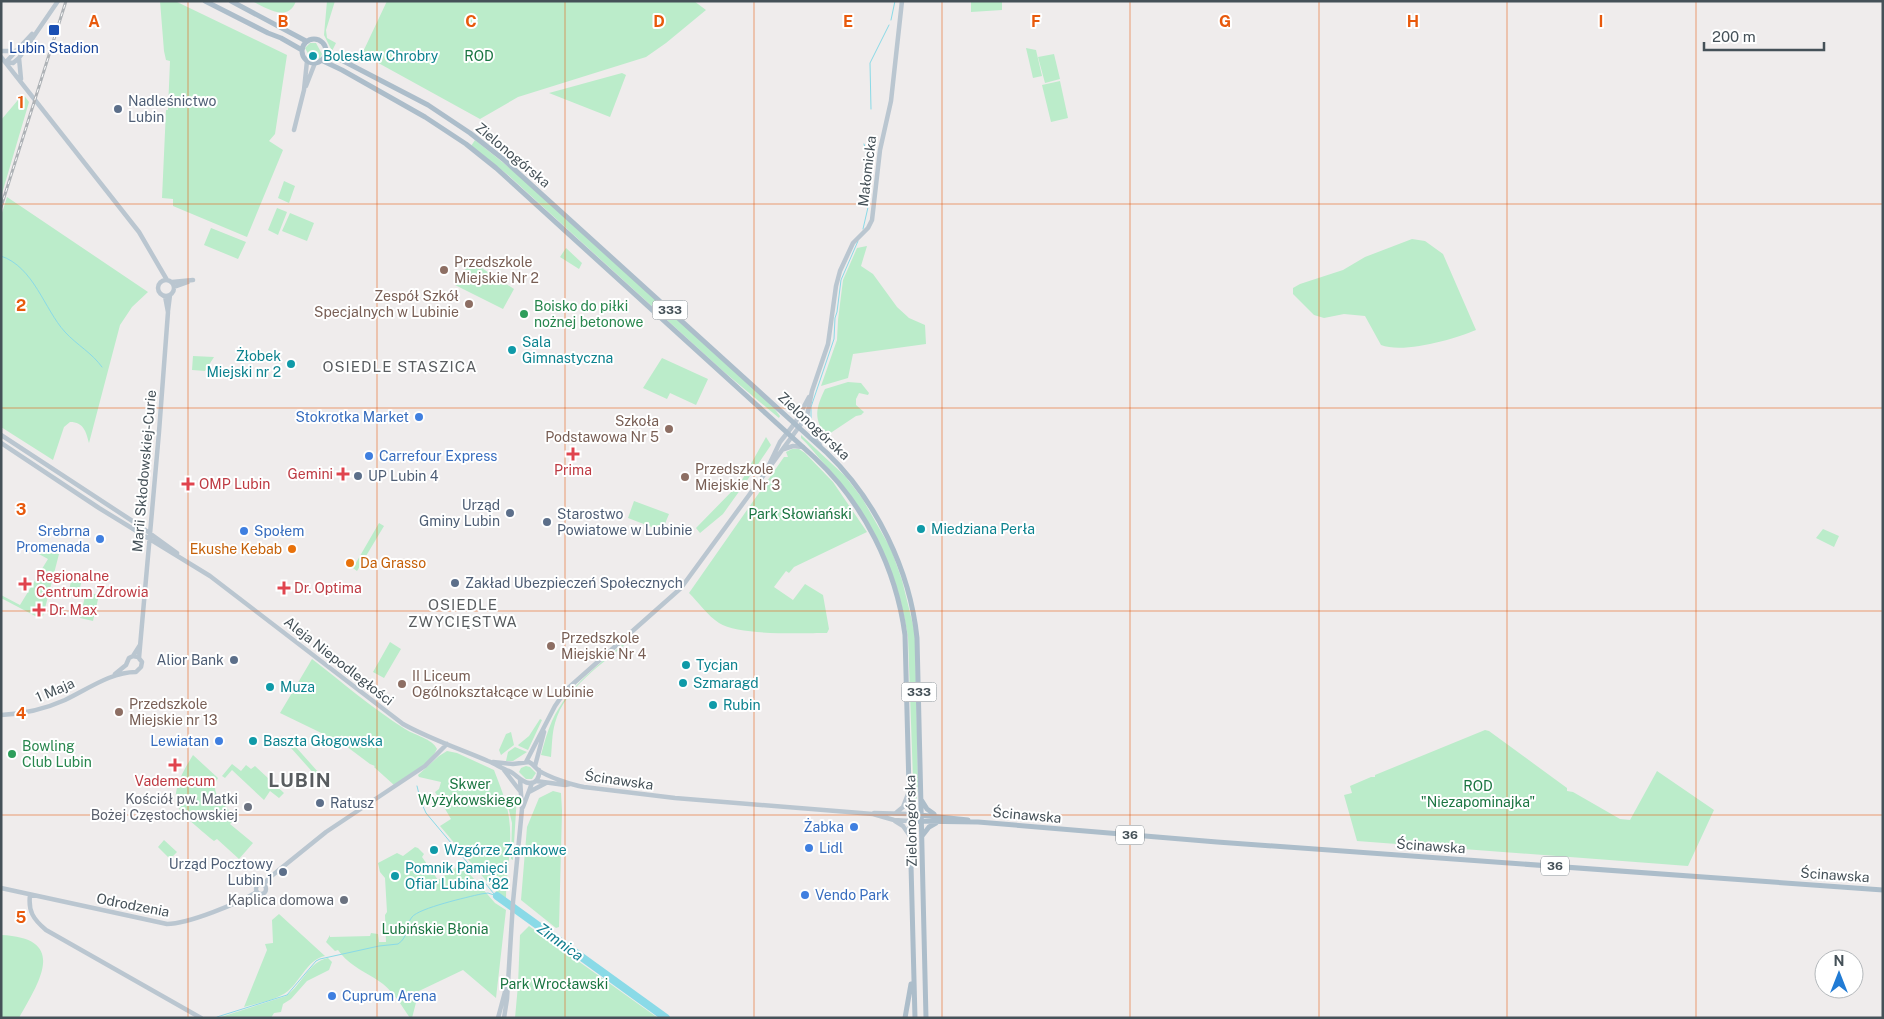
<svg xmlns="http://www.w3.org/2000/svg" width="1884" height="1019" font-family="'Public Sans',sans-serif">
<rect width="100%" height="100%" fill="#efecec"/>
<!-- green -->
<path fill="#bbecca" d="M160,1H175L287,55L275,134L269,141L283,150L247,237L173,206V199L162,198L166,110H168L170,61L166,60L164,51Z
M252,1H296C288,23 266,8 252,1Z
M327,1H335L326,30L327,38L336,43L332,51L324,35Z
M387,1H694L706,10L666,43L646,57L518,97L480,119L362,54Z
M971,1H1002V10L971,12Z
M310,43H316L322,54L320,58L315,59L310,57L305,48Z
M1026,48L1036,50L1042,76L1033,78Z
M1054,54L1060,79L1045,83L1038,57Z
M622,73L626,75L610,117L549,93Z
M1060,81L1068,118L1051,122L1042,85Z
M23,94L29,102L1,197V120Z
M475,140L517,174L771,404L780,416L779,418L723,371L508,175L471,146Z
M284,181L295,186L289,203L278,198Z
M7,197L148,292L132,307L120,325L89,443C86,432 84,422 70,422L64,427L53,460L1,427V216Z
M277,208L287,212L278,235L268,230Z
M290,213L314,223L307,241L282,231Z
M211,228L246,242L238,259L204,245Z
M1412,239L1425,241L1443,254L1476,330C1455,339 1403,354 1381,345L1365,316L1344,314L1324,318L1314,315L1293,294V288L1300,284L1343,270L1365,257Z
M867,246L861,266L873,274L897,307L909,318L925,325L926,344L853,354L848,378L821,386L837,340L838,320L843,280L857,248Z
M566,248L582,263L579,269L560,257Z
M471,261L514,289L503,309L455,285Z
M193,356L214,357L205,371L192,370Z
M662,358L708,379L696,405L670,393L667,399L643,388Z
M848,382L861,383L869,393L868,395L859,393L856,399V405L864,412L861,415L856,416L826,436C813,418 816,408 825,389Z
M801,435L845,476L862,498L891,549L902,580L915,633L918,782L916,810L914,808L908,637C897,566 868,510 819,458C813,451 808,444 801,438Z
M766,437L771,445L746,482L742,480Z
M792,449H799L805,453L833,482L867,532L794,567L789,573L786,571L774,587L793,600L805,584L823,595L829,629L827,633C802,633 739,636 719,623C708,616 698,602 689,593L784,457H788L786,452Z
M739,484L743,486L723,514L700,533L696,528Z
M634,501L669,514L662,531L628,518Z
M379,523L384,526L357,571L353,568Z
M1823,529L1839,536L1834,547L1816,538Z
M28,543L50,548L49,552L59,554L43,616L39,618L1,598V595L20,605L48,559L26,547Z
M73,573L83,575L79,592L69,590Z
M86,592L99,595L93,621L80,618Z
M629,639V641C603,664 565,687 555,723C552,733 552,746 551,757L541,755C544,744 547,732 552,721C568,686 600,664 629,639Z
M390,642L401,649L384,678L373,672Z
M312,659C343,683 372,708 405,729C414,735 433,739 437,749C430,765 408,775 394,785L374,767L375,766L370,764L342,743L280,713Z
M540,719L542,720L528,750L519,746L518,745L529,736Z
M1485,730L1489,731L1567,788V791L1573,792L1620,819L1630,820L1657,771L1714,810L1688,866L1357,841L1344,795L1352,793L1350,786L1371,777H1375V775Z
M511,732L514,745L501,755L499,750L506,734Z
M286,736L319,773L316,776L283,739Z
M515,747L527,752L513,761H506L508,752Z
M447,751L457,753L494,770C500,786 507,802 509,818C513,845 506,873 506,899L494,890L440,826L451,819L435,792L439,789L441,782L419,777L418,775L439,756Z
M193,755L218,778C208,794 226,806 236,817L230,824L253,843L239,859L217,839L214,841L210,838C201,830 184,817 178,807C170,792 185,768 193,755Z
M232,764L241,771L246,765L251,769L255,766L284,793L279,798L270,791L264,800L232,770L225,778L222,776Z
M526,766L530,767L536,773L532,779H526L519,772L521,768Z
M553,791L561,793L562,811L559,927L556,928L521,900L527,827L539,798Z
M517,795L513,860L511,859L512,823L506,798Z
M164,840L177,852L170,859L158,847Z
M415,847L418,848L424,854L422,857L438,880L461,864L495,903L506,910L496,998L463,970L419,991L412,1018H410C402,1006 394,993 383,984C367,972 350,967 338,950L335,951L326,942L330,935V937L370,936L371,933L378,934L379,942H386L385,915L387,912L385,878L380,872L378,863L397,853L403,856Z
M279,914L325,956C308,959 301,980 288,991C277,1000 258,1003 244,1007L267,950L265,944L273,943L272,920Z
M529,926L658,1018H515L518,985L520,935Z
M1,935C69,938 39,982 19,1018H1Z
M328,958L332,962L329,970L307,981L291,999L283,1004L281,1012L274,1013L271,1018H218L286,996C302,985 308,962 328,958Z"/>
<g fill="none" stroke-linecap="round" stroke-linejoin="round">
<!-- stream -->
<path stroke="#8adae7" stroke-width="1" d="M891,20L895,1
M871,109L870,63L889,25
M864,144L866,151L868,185
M863,229L869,203V190
M1,256C34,267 44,309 65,332C77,345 92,353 102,367
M811,418V407L834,339L835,318L837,312L841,280L858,241
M811,422L818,433
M417,786L419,794
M422,804L426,813L477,874
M482,879L494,894
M217,1017L287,995L316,961L320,959L379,946L398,944C409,937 405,925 412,917C419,908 468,897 481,894L488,893L497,896"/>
<!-- river -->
<path stroke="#8adae7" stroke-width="8" d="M497,896L666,1018"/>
<!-- secondary -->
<path stroke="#bac6d0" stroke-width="4.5" d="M1,51H15
M1,57L139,232L167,280
M19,58L21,79
M6,62L13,63L19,58L58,1
M6,62L32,34
M306,86L315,63
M294,130L304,90L307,61
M158 288a8 8 0 1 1 16 0a8 8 0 1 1-16 0Z
M172,282L193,280
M174,287L188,282
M168,311L170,295
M808,416L810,427L820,445
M1,435L137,524L177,553
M1,443L99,508L210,576L403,724C430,739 460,749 488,761C496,764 502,769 509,771C516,774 521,782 529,783C536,784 540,777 539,770
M784,449L793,446L803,447
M768,467L780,442L795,423L809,397
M139,658L159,432L168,312L165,296
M115,674L126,665L129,658L133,656L140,645
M1,715C24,714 45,709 65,700C88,689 111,672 136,672L141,667L142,662L138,657L133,656
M493,762L513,764L529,762C533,764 535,767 538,770C548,777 572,785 584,787L675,798L873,814L894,820L910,821
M526,762L555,706L566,690L681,588L807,416L812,391L828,344L836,286L840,271L853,243L868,228L872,220L880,150L891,101L902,1
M535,766L544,732
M504,770L520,791
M536,781L565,785L570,784
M529,792L546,783
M523,807L532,783
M897,812L903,807L908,794
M874,813L910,814
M895,821L903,826L910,836
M256 889a5 5 0 1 1 10 0a5 5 0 1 1-10 0Z
M264,884L269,878L326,832L425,766L447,744
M1,888L167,924C188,924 239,903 257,892
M30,895C28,911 33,919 46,930L201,1018
M498,1018L506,988
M504,1018L507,999L513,902L522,809L520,779"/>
<!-- primary -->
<path stroke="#acbdca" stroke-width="5" d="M205,1L268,33L281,38L302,50
M231,1L306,41
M302 51a12 12 0 1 1 24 0a12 12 0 1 1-24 0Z
M326,52L428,105L470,133L503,159L827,453C876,500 910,570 917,638L926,1018
M321,60L342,70L425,117L466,144L496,168L815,458C864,504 896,568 905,635L915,1018
M922,801L927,809L934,814
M910,814L968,820
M910,821L978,822L1217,842L1883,890
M922,836L929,827L936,823
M905,1018L911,984"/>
<defs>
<path id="rail" d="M1,207L66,1"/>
</defs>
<!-- rail casing -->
<use href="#rail" stroke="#aeb2b6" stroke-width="3"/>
<!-- rail -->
<use href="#rail" stroke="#fff" stroke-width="1" stroke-dasharray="4" stroke-linecap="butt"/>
</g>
<!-- grid -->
<path fill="none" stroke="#e8590c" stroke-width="1" stroke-opacity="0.55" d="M188,1V1018M377,1V1018M565,1V1018M754,1V1018M942,1V1018M1130,1V1018M1319,1V1018M1507,1V1018M1696,1V1018M1,204H1883M1,408H1883M1,611H1883M1,815H1883"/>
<!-- markers -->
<rect fill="#1a4fb4" stroke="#fff" stroke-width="2" x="48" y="24" width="12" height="12" rx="2.5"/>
<g fill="#0f9aa8" stroke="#fff" stroke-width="2">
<circle cx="313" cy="56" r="5"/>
<circle cx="512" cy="350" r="5"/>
<circle cx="291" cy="364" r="5"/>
<circle cx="921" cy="529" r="5"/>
<circle cx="686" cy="665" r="5"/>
<circle cx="683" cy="683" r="5"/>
<circle cx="270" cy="687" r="5"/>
<circle cx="713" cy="705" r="5"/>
<circle cx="253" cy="741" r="5"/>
<circle cx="434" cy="850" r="5"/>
<circle cx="395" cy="876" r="5"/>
</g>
<g fill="#5c6f8a" stroke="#fff" stroke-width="2">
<circle cx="118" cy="109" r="5"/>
<circle cx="358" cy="476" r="5"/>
<circle cx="510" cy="513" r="5"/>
<circle cx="547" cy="522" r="5"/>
<circle cx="455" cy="583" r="5"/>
<circle cx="234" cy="660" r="5"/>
<circle cx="320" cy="803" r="5"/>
<circle cx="283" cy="872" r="5"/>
</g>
<g fill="#8d6e63" stroke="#fff" stroke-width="2">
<circle cx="444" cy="270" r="5"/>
<circle cx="469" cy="304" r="5"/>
<circle cx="669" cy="429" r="5"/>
<circle cx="685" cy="477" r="5"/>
<circle cx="551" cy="646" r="5"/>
<circle cx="402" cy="684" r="5"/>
<circle cx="119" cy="712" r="5"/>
</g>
<g fill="#2e9e5b" stroke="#fff" stroke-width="2">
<circle cx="524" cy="314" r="5"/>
<circle cx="12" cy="754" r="5"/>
</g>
<g fill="#3f7fe0" stroke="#fff" stroke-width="2">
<circle cx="419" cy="417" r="5"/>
<circle cx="369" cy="456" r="5"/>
<circle cx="244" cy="531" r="5"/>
<circle cx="100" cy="539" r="5"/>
<circle cx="219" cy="741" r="5"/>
<circle cx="854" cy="827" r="5"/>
<circle cx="809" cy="848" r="5"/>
<circle cx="805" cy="895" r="5"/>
<circle cx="332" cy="996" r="5"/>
</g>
<g fill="#e0444e" stroke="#fff" stroke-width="2">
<path d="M570.5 446.5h5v5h5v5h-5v5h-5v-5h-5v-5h5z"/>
<path d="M340.5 466.5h5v5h5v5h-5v5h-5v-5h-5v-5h5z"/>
<path d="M185.5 476.5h5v5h5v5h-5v5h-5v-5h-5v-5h5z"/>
<path d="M22.5 576.5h5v5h5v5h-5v5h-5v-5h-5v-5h5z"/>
<path d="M281.5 580.5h5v5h5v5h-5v5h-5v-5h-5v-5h5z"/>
<path d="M36.5 602.5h5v5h5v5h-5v5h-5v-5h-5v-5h5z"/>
<path d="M172.5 757.5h5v5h5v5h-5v5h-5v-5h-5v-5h5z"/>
</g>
<g fill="#e8710a" stroke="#fff" stroke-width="2">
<circle cx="292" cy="549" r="5"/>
<circle cx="350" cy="563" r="5"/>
</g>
<g fill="#6b7280" stroke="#fff" stroke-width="2">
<circle cx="248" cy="807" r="5"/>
<circle cx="344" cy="900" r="5"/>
</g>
<g text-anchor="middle" stroke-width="4" stroke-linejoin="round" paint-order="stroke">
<!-- shield labels -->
<g fill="#fff" stroke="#7d858a" stroke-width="1">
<rect x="652.5" y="300.5" width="35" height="19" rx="4"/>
<rect x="901.5" y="682.5" width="35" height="19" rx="4"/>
<rect x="1116" y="825.5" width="28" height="19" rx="4"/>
<rect x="1541" y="856.5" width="28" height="19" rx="4"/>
</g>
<g font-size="12" font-weight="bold" fill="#455158">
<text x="670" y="314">333</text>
<text x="919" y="696">333</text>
<text x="1130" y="839">36</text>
<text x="1555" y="870">36</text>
</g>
<!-- transit labels -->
<g font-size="14" fill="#164399" stroke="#fff">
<text x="54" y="53">Lubin Stadion</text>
</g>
<!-- culture labels -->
<g font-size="14" fill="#0d838f" stroke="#fff" text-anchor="start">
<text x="323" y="61">Bolesław Chrobry</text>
<text x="522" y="347">Sala<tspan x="522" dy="16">Gimnastyczna</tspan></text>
<text x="281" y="361" text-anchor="end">Żłobek<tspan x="281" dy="16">Miejski nr 2</tspan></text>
<text x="931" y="534">Miedziana Perła</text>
<text x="696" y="670">Tycjan</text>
<text x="693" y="688">Szmaragd</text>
<text x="280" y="692">Muza</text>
<text x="723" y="710">Rubin</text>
<text x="263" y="746">Baszta Głogowska</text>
<text x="444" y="855">Wzgórze Zamkowe</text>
<text x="405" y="873">Pomnik Pamięci<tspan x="405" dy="16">Ofiar Lubina ’82</tspan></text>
</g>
<!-- park labels -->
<g font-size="14" fill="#1a7541" stroke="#fff">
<text x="479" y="61">ROD</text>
<text x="800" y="519">Park Słowiański</text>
<text x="470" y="789">Skwer<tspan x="470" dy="16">Wyżykowskiego</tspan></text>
<text x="1478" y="791">ROD<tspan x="1478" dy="16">"Niezapominajka"</tspan></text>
<text x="435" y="934">Lubińskie Błonia</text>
<text x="554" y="989">Park Wrocławski</text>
</g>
<!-- service labels -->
<g font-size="14" fill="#4e5e75" stroke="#fff" text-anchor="start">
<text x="128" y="106">Nadleśnictwo<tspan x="128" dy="16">Lubin</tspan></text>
<text x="368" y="481">UP Lubin 4</text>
<text x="500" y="510" text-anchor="end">Urząd<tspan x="500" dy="16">Gminy Lubin</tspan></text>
<text x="557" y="519">Starostwo<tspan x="557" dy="16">Powiatowe w Lubinie</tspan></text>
<text x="465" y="588">Zakład Ubezpieczeń Społecznych</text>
<text x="224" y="665" text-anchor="end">Alior Bank</text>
<text x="330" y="808">Ratusz</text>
<text x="273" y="869" text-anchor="end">Urząd Pocztowy<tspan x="273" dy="16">Lubin 1</tspan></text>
</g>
<!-- street labels -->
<g font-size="14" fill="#455158" stroke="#fff">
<text transform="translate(513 155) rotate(40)" y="5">Zielonogórska</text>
<text transform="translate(867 171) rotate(-83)" y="5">Małomicka</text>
<text transform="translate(814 426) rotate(43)" y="5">Zielonogórska</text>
<text transform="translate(144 471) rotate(-85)" y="5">Marii Skłodowskiej-Curie</text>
<text transform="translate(339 661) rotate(38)" y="5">Aleja Niepodległości</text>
<text transform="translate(55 690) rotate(-23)" y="5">1 Maja</text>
<text transform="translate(619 780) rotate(8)" y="5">Ścinawska</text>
<text transform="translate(1027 815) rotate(5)" y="5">Ścinawska</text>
<text transform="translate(911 821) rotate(-91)" y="5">Zielonogórska</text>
<text transform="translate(1431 846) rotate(4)" y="5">Ścinawska</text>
<text transform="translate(1835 875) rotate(4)" y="5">Ścinawska</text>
<text transform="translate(133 905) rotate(11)" y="5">Odrodzenia</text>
</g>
<!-- education labels -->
<g font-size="14" fill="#785e54" stroke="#fff" text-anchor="start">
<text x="454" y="267">Przedszkole<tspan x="454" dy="16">Miejskie Nr 2</tspan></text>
<text x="459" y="301" text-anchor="end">Zespół Szkół<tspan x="459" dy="16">Specjalnych w Lubinie</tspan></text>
<text x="659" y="426" text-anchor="end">Szkoła<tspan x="659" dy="16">Podstawowa Nr 5</tspan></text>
<text x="695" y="474">Przedszkole<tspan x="695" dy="16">Miejskie Nr 3</tspan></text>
<text x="561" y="643">Przedszkole<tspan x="561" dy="16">Miejskie Nr 4</tspan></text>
<text x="412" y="681">II Liceum<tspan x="412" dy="16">Ogólnokształcące w Lubinie</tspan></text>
<text x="129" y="709">Przedszkole<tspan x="129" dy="16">Miejskie nr 13</tspan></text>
</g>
<!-- leisure labels -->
<g font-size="14" fill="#27864d" stroke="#fff" text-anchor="start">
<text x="534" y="311">Boisko do piłki<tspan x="534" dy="16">nożnej betonowe</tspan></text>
<text x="22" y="751">Bowling<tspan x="22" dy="16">Club Lubin</tspan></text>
</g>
<!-- shop labels -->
<g font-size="14" fill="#366cbe" stroke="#fff" text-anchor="start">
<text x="409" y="422" text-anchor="end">Stokrotka Market</text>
<text x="379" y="461">Carrefour Express</text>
<text x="90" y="536" text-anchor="end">Srebrna<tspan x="90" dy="16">Promenada</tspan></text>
<text x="254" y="536">Społem</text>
<text x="209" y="746" text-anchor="end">Lewiatan</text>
<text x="844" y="832" text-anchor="end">Żabka</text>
<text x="819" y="853">Lidl</text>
<text x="815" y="900">Vendo Park</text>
<text x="342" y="1001">Cuprum Arena</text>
</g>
<!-- health labels -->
<g font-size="14" fill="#be3a42" stroke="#fff" text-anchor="start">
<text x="573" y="475" text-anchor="middle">Prima</text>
<text x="333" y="479" text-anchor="end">Gemini</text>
<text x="199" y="489">OMP Lubin</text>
<text x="36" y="581">Regionalne<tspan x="36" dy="16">Centrum Zdrowia</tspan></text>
<text x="294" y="593">Dr. Optima</text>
<text x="49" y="615">Dr. Max</text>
<text x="175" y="786" text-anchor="middle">Vademecum</text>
</g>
<!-- food labels -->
<g font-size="14" fill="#c56008" stroke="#fff" text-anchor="end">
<text x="282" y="554">Ekushe Kebab</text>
<text x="360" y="568" text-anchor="start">Da Grasso</text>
</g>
<!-- worship labels -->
<g font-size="14" fill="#5b616d" stroke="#fff" text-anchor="end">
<text x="238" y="804">Kościół pw. Matki<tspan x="238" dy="16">Bożej Częstochowskiej</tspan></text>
<text x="334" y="905">Kaplica domowa</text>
</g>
<!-- neighbourhood labels -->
<g font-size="15" letter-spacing="1" fill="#595d60" stroke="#fff">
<text x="400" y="372">OSIEDLE STASZICA</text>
<text x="463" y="610">OSIEDLE<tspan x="463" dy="17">ZWYCIĘSTWA</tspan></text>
</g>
<!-- water labels -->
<g font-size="15" font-style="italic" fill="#127f90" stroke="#fff">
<text transform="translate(560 942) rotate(36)" y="5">Zimnica</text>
</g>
<!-- district labels -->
<g font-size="19" font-weight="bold" letter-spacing="1" fill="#595d60" stroke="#fff">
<text x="300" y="787">LUBIN</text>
</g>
</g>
<g font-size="16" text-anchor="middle" font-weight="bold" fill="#e8590c" stroke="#fff" stroke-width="4" stroke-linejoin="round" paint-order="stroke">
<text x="94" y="27">A</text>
<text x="283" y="27">B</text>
<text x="471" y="27">C</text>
<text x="659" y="27">D</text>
<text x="848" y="27">E</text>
<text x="1036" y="27">F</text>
<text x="1225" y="27">G</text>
<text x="1413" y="27">H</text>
<text x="1601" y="27">I</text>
<text x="21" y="108">1</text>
<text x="21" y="311">2</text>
<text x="21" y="515">3</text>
<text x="21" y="719">4</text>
<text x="21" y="923">5</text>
</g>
<!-- border -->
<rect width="1884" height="1019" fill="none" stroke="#455158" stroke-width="5"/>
<!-- north arrow -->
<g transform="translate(1839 974)"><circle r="24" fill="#ffffff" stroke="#b5b9bc"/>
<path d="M0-4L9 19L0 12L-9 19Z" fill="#217bd4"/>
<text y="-8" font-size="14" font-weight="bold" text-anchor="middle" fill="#455158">N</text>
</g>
<!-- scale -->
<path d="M1704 42v8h120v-8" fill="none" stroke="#455158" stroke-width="2.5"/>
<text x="1712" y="42" font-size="15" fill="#455158" stroke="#ffffff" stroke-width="4" paint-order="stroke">200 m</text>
</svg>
